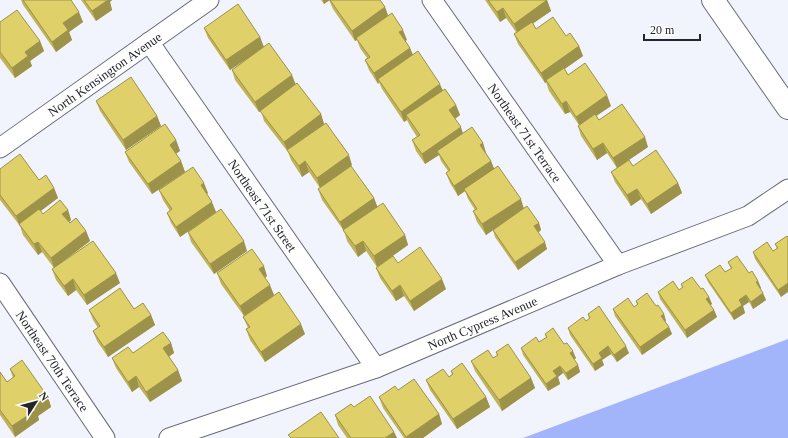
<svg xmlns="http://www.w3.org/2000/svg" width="788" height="438" font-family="Georgia,serif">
<rect width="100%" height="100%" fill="#f1f4fd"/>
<!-- forest -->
<path fill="#a2b5fa" d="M788,339V438H523Z"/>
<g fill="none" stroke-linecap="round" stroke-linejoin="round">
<defs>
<g id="minor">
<path id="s1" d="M432,0L618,265"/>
<path id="s2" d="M149,42L376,368"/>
<path id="s3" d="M0,148L209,0"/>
<path id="s4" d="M0,283L105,438"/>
<path id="s5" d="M169,438L376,368L618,265L748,216L788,189"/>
</g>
<path id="secondary" d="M713,0L788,108"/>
</defs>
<!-- minor casing -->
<use href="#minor" stroke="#686c78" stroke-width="21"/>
<!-- secondary casing -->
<use href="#secondary" stroke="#686c78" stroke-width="24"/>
<!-- minor -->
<use href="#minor" stroke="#fff" stroke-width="19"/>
<!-- secondary -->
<use href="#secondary" stroke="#fff" stroke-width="22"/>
</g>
<!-- wall -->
<path fill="#c1b35a" d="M21,0H71L83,22L69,32L72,40L56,52L23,5Z
M81,0H112L110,2L112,10L96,21Z
M321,0H380L385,7L388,16L407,40L405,41L410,48L413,55L456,105L460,115L455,119L463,133L483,143L486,153L491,161L494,169L524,208L539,223L541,230L538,233L547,249L518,270L495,237L493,230L486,235L477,222L473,211L475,210L468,199L465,191L458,196L450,183L446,173L448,171L441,161L439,155L425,164L416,151L412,140L417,137L410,126L407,120L404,122L382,89L379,82L378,84L369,70L365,60L367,58L360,48L357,40L355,41L333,9L329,0L324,4Z
M485,0H547L551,11L533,23L536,29L566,36L579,46L583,56L564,69L568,75L611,106L596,116L599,120L648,147L617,168L607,153L597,160L581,136L578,126L579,125L570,112L565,114L549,91L546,82L545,83L518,44L514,34L516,32L506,18L500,22Z
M0,22L40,41L44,51L30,61L32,66L15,78L0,58Z
M204,28L260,37L263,46L321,114L324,124L352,165L334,179L374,198L377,207L405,235L408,245L377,267L366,251L358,257L347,241L344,231L322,200L318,189L320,188L309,172L302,177L291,160L288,152L264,121L261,111L259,112L235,80L232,70L247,58L230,70L208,38Z
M96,101L157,116L161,126L126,150L100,111Z
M176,140L180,151L176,154L181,161L185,172L152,194L129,162L125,152Z
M633,166L678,183L682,193L651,214L641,199L631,206L615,182L611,172Z
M0,169L39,180L54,188L58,198L41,211L43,214L68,210L71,220L69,222L70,223L86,231L90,241L56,267L120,283L87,305L76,290L68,296L56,280L52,269L54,268L42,252L38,255L23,235L20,226L0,200Z
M159,190L208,193L207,194L216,212L247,251L214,274L191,242L188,232L208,218L180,237L171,223L167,213L170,211L163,200Z
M787,236L781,297L755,259L753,252L773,251L777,249L775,244Z
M728,262L749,273L758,281L761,288L760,289L766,300L753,309L749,302L743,306L745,313L734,320L708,282L705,275L725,272L731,269Z
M398,263L446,289L414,311L404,296L396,301L380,278L376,268Z
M217,273L267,276L265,278L274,295L305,334L265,362L250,340L246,329L248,328L243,317L244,316L221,284Z
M681,284L701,289L709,297L712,304L710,305L714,310L717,317L687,338L660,299L658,292L679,290L682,288Z
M636,301L656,306L664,314L666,321L665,322L669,327L672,334L642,355L615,316L613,309L634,307L637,305Z
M134,309L151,315L155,325L108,357L97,341L93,331L98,328L93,320L89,310Z
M588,314L629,353L617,362L611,354L602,360L604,365L595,371L570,335L568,328L586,321L589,319Z
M545,334L564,344L576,358L574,360L578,365L580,372L568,380L563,373L558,377L560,384L548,391L523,355L521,348L539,342L546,338Z
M171,343L174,353L169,357L178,370L182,381L150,402L139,387L132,392L116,368L112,358Z
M496,352L531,378L535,388L502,411L475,371L471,361L493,358L497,356Z
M10,369L48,397L51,407L38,416L39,420L15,437L0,415V372L7,382L13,378Z
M451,371L486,397L490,407L457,429L430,390L426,380L449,377L452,374Z
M398,390L439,414L442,424L423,438H404L383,408L379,397Z
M354,407L394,432L397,438H347L338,425L335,415Z"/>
<!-- shaded-wall -->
<path fill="#9d924a" d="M107,0H112L110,2L112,10L96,21L92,11Z
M323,0H330L324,4Z
M547,0L551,11L518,34L514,24Z
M385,7L389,18L356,38L357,40L355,41L352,31Z
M503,8L506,18L500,22L497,12Z
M79,12L83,22L69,32L72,40L56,52L52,42L63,23Z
M403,30L407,40L403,42L399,32Z
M260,37L264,47L230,70L226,60Z
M40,41L44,51L30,61L32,66L15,78L12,68L25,52Z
M579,46L583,56L545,83L541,73Z
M410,48L414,58L378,79L379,82L378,84L374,73Z
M292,75L296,85L259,112L255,102Z
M440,84L444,94L406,115L407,120L404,122L401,112Z
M607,95L611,106L580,127L576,117Z
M566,101L570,112L565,114L562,104Z
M456,105L460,115L453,120L449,110Z
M321,114L324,124L287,150L288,152L284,142Z
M157,116L161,126L126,150L123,140Z
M461,127L464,137L437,151L439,155L425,164L422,154Z
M645,137L648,147L617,168L613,158Z
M176,140L180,151L173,155L170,145Z
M483,143L486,153L483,155L480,145Z
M603,143L607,153L597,160L593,149Z
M349,155L352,165L320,188L317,178Z
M181,161L185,172L152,194L148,184Z
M305,161L309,172L302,177L299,166Z
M491,161L495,171L464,189L465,191L458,196L454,186Z
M204,183L208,193L204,195L201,185Z
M678,183L682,193L651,214L647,204Z
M54,188L58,198L20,226L19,224L20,227L16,216Z
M637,189L641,199L631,206L627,195Z
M374,198L378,208L344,232L340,222Z
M521,199L524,209L486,235L482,224Z
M212,202L216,212L180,237L176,227Z
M68,210L71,220L66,224L62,214Z
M539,223L541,230L536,234L534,226Z
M86,231L90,241L54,268L51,258Z
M405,235L408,245L377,267L374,256Z
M244,241L247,251L214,274L210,264Z
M363,241L366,251L358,257L355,246Z
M38,242L42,252L38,255L34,244Z
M545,242L547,249L518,270L515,262Z
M264,266L267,276L263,279L259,269Z
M116,273L120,283L87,305L84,295Z
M73,279L76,290L68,296L64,286Z
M442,279L446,289L414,311L410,301Z
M758,281L761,288L759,290L756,282Z
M788,283V292L781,297L778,290Z
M270,285L274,295L244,316L240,306Z
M400,285L404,296L396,301L392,291Z
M763,293L766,300L753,309L751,302Z
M746,295L749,302L743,306L745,313L734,320L731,313L739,300Z
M709,297L712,304L709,306L706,299Z
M714,310L717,317L687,338L685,330Z
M664,314L666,321L663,323L661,316Z
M151,315L155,325L108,357L104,347Z
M301,324L305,334L265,362L261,352Z
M669,327L672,334L642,355L640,347Z
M171,343L174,353L166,358L163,348Z
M608,346L611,354L602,360L604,365L595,371L593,364L599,353Z
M626,346L629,353L617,362L614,355Z
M573,351L576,358L572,361L570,353Z
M578,365L580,372L568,380L566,373Z
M560,366L563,373L558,377L560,384L548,391L546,384L553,371Z
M178,370L182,381L150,402L146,392Z
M136,376L139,387L132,392L128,382Z
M531,378L535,388L502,411L499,400Z
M48,397L51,407L38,416L39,420L15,437L12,426L33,406Z
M486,397L490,407L457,429L453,419Z
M439,414L442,424L423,438H407L406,437Z
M394,432L397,438H385Z"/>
<!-- building -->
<path fill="#e0d069" stroke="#9d924a" d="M23,0H71L79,12L63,23L68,30L52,42Z
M84,0H108L92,11Z
M330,0H380L385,7L352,31Z
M488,0H547L514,24L503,8L497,12Z
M238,4L260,37L226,60L204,28Z
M17,10L40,41L25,52L28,56L12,68L0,52V22Z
M392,13L403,30L399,32L410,48L374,73L365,60L370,57L356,38Z
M553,17L566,36L570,33L579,46L541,73L514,34L532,22L536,29Z
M269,43L292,75L255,102L232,70Z
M418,51L440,84L401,112L378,79Z
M585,63L607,95L576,117L566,101L562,104L546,80L564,68L568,75Z
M131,77L157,116L123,140L96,101Z
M297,83L321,114L284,142L260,111Z
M445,89L456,105L449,110L461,127L422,154L412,140L420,135L406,115Z
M622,104L645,137L613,158L603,143L593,149L578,126L595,114L599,120Z
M326,123L349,155L317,178L305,161L299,166L287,150Z
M165,124L176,140L170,145L181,161L148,184L125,152Z
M472,127L483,143L480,145L491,161L454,186L446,173L450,170L437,151Z
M656,150L678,183L647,204L637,189L627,195L611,172L629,160L633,166Z
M20,154L39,180L46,175L54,188L16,216L0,195V169Z
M351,166L374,198L340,222L318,189Z
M498,166L521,199L482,224L473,211L477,209L464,189Z
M193,167L204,183L201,185L212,202L176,227L167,213L172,209L159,190Z
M60,200L68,210L62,214L70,223L76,218L86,231L51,258L38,242L34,244L19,224L39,209L43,214Z
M383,203L405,235L374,256L363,241L355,246L343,230Z
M527,206L539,223L534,226L545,242L515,262L493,230Z
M221,209L244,241L210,264L188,232Z
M787,236L788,237V283L778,290L753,252L767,242L773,251L778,248L775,244Z
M93,241L116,273L84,295L73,279L64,286L52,269Z
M420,247L442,279L410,301L400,285L392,291L376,268L393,256L398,263Z
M252,249L264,266L259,269L270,285L240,306L217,273Z
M737,256L749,273L752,271L758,281L756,282L763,293L751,302L746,295L739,300L742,305L731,313L705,275L720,265L725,272L732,268L728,262Z
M692,277L701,289L703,288L709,297L706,299L714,310L685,330L658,292L673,281L679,290L683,287L681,284Z
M120,288L134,309L143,303L151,315L104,347L93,331L100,326L89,310Z
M279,292L301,324L261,352L246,329L250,327L243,317Z
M647,293L656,306L658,305L664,314L661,316L669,327L640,347L613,309L628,298L634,307L638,304L636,301Z
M599,306L626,346L614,355L608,346L599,353L602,358L593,364L568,328L583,317L586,321L590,318L588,314Z
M553,328L564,344L567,343L573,351L570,353L578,365L566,373L560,366L553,371L557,376L546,384L521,348L536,337L539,342L547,337L545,334Z
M163,332L171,343L163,348L178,370L146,392L136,376L128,382L112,358L128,347L133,353Z
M508,344L531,378L499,400L471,361L488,350L493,358L498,355L496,352Z
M22,360L48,397L33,406L36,410L12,426L0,410V372L7,382L15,376L10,369Z
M462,363L486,397L453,419L426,380L443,369L449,377L453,374L451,371Z
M414,379L439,414L406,437L379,397L395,386L398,390Z
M370,396L394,432L385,438H351L335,415L351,404L354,407Z
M321,412L339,438H291L288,435Z"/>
<g text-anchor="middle" stroke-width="4" stroke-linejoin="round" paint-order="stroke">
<!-- street labels -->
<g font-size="13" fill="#23252a" stroke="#fff">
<text dy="5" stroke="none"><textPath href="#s3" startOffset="128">North Kensington Avenue</textPath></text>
<text dy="5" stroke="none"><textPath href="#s1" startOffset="162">Northeast 71st Terrace</textPath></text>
<text dy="5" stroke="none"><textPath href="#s2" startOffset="199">Northeast 71st Street</textPath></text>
<text dy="5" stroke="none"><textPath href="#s5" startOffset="334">North Cypress Avenue</textPath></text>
<text dy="5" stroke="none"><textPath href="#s4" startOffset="94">Northeast 70th Terrace</textPath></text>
</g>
</g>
<!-- north arrow -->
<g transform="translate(36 402) rotate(54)" stroke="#ffffff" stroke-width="3" paint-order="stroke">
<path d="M0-3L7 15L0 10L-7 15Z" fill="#23252a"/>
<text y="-6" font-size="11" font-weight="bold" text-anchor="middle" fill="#23252a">N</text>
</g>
<!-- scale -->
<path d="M644 34v6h56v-6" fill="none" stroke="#23252a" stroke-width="2"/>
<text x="650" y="34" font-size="12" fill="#23252a" stroke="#ffffff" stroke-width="3" paint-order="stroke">20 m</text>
</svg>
